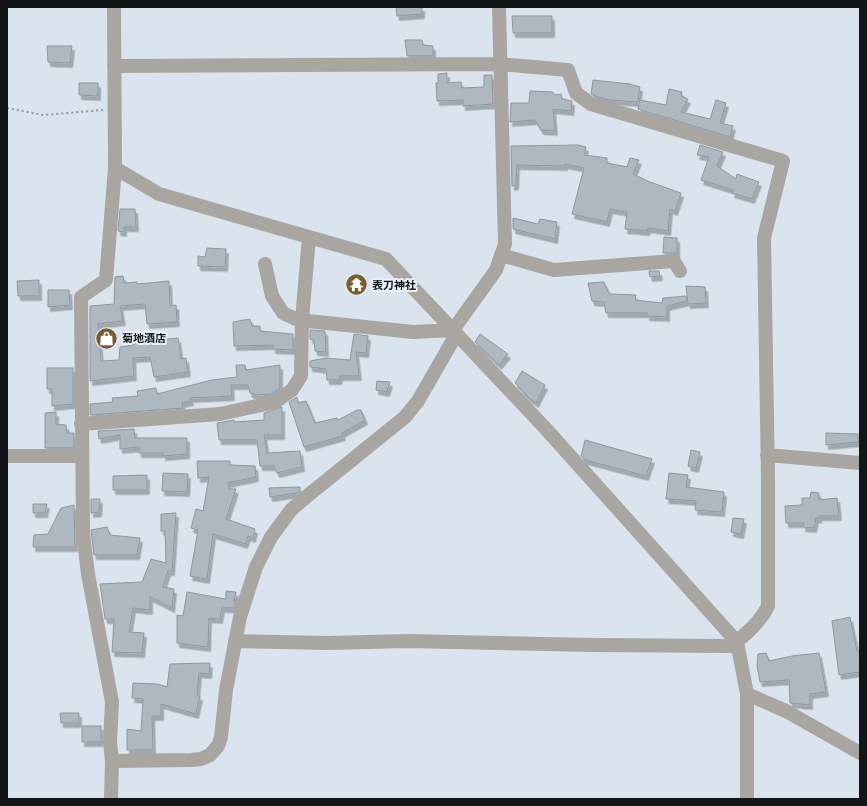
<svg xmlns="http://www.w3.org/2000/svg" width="867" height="806" font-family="'Open Sans','Noto Sans JP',sans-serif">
<defs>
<filter id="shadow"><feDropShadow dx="2.5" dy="4.5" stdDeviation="0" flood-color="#0004"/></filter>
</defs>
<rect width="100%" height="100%" fill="#dae4ee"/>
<!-- building -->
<path fill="#aeb8c1" stroke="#8d97a0" filter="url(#shadow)" d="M396,7H422V14L397,16Z
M512,16H552V33H513Z
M405,40H422L423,45L433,46V56H407Z
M47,46H72L70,63L48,62Z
M447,73V83L461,82L462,88L484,87V75H492L493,104L463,106V100L437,101L436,83H438V74Z
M593,80L630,84L640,87L638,102L609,100L595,96L591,94Z
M79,83H98V96L79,95Z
M669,89L682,92L681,96L688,99L681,112L710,119L716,100L726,103L720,123L733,126L730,137L638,109L640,100L666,105Z
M530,91L553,92L555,95L561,94L562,99L572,101L571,111L553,109L555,131L541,130L535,120L510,122L511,103H529Z
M578,145L586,147L584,155L607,158V163L627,167L630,158L639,160L633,174L650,182L681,193L675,211L670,209L668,231L648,228L647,231L625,229L627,212L610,209L607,222L572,214L584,168L565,164V166L517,165L516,185L512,186L511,146Z
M700,145L723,152L717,166L736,179L737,174L759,182L752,199L732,193L733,190L701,180L709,157L697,155Z
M120,209H135L136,227H124V232L118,231Z
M513,218L538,224L540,219L557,222L555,239L513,229Z
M664,237L677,238V253H663Z
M207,248L226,249L225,267L198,266V256L205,257Z
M649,271H659L660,276L650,277Z
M123,276L124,283L137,282L138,284L169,281L170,306L176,305L177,322L147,324L145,304L120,306L123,321L98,324L101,361L119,360L120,347L133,345V343L178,338L181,359L186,358L188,372L154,377L150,357L133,358L134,376L90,381V306L114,304L115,277Z
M39,280V296H18L17,281Z
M604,282L609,294L636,295L635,300L662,303L663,298L686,296L687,301L667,306V317L647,316V313H606L604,302L592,301L588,283Z
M686,286L705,287L706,303L688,304Z
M48,290H69L70,305L48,307Z
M250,319L252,326H260V331L293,334V350L273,349V345L234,346L233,322Z
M310,330L325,331L326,352L315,351L314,340L310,339Z
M354,334L368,336L366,353L356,352L359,376H340L339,380H327L326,369L310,367V361L326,358L350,360Z
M480,334L508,354L499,365L475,342Z
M236,365H245L246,370L280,365V388L272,394L256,395L250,393L248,385H231L232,396L190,398L191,401L182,403L183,408L90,415V404L113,402L112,398L138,396L137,391L156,388L157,394L212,380L237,377Z
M47,368H73V404L52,406V389H47Z
M522,371L545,385L536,403L529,398L515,383Z
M377,381L390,382L387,392L376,390Z
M297,397L298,403L306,401L315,423L337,418L338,420L357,410H361L365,420L342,433L343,436L304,447L289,402Z
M282,407V435H264L267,453L300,451L302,467L277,473L274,466H260L257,440H219L217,423L234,420V422L264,420V413Z
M56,412V424L66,425L67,433H74V448H45V413Z
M134,429L135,438H187V454L163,456V453H139V447L120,449V435L99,439L98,431Z
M826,433L858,434V442L826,445Z
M585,440L652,459L646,476L585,460L581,456Z
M691,450L700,452L696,468L688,466Z
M197,461H230V465L255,466L256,477L228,483L229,489H236L226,519L255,529L253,538L248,536L245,544L213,534L207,579L190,576L198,530L191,528L196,509L203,511L209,477L198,478Z
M163,473L188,474L187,492L162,491Z
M669,473L688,475L686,487L724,492L722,512L695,510L696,501L666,499Z
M147,475V490H113V476Z
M300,487V491L297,493L270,497L269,488Z
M811,492L819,493V500L837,498L839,516H819V519L816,518L814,528L803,527L804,523H786L785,506L802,505V498H810Z
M91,499H100L99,512L91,513Z
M33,504H47L45,513H33Z
M74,505L75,547H33L34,535L48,534L61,508Z
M176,513L172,571H168L163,587L174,589L172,608L150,597V610L133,608L129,632L144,633L142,653L112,652L114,619H105L100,584L142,582L151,559L166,563L165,531H161V514Z
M733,518L744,519L741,534L731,532Z
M107,527L110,535L140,538L137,555H94L91,530Z
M226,591L236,592L234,601H236L234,608H222L220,619L209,618L208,647L177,643V615L183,616L187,592L226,599Z
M850,617L857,651H860V672L839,675L832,621Z
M766,653L769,661L792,656L819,653L826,692L810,694V705L790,703L789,680L760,682L757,666L758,654Z
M210,663L209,674L199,673L197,696H200L196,714L161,704V716H152L153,750H127V729L141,731L143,699L132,698L133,683L158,684L167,687L170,664Z
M60,713H79V723H61Z
M82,726H101V742H82Z"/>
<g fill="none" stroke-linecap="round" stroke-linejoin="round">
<!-- path -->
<path stroke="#8f969e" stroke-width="2" stroke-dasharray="2 3" stroke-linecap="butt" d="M7,108L43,115L103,110"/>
<!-- minor -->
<path stroke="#a9a5a1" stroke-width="14" d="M114,7L115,168L159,194L386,259L546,429L737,642L747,694V799
M114,66L500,64L568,70L576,93L591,104L783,161L764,238L768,478V606C761,621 744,637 730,646L593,645L408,641L328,643L235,641
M501,255L554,270L674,261L680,271
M265,264L272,296L283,313L298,320L413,332L453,330L496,270L505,244L499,7
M81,424L220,414L275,402L292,390L301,376L302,320L309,237
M767,455L860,463
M7,456H81
M747,694L786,711L860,753
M112,761L191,760L201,759L210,755L218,746L221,737L226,690L240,617L256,567L271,537L291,510L306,497L405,417L418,401L453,340V330
M111,799L112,761L110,742L112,702L88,574L83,533L81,297L106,280L115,168"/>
</g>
<!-- icons -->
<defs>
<symbol id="temple-disc" viewBox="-11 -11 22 22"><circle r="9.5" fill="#7c5b31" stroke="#e7f2fb"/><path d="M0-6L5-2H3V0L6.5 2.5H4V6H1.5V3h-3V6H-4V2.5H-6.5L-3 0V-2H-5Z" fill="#fff"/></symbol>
<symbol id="shop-disc" viewBox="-11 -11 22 22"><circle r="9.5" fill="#7c5b31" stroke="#e7f2fb"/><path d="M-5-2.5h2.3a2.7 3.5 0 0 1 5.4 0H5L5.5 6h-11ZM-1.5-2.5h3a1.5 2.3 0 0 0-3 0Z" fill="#fff"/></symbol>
</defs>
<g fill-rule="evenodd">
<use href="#temple-disc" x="344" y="272" width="25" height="25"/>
<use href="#shop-disc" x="94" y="326" width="25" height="25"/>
</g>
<g text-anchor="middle" stroke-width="4" stroke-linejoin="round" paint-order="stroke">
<!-- poi labels -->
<g font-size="11" font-weight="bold" fill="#111518" stroke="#e7f2fb" text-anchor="start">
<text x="372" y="289">表刀神社</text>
<text x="122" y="342">菊地酒店</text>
</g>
</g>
<!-- border -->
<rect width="867" height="806" fill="none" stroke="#111518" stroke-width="16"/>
</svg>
